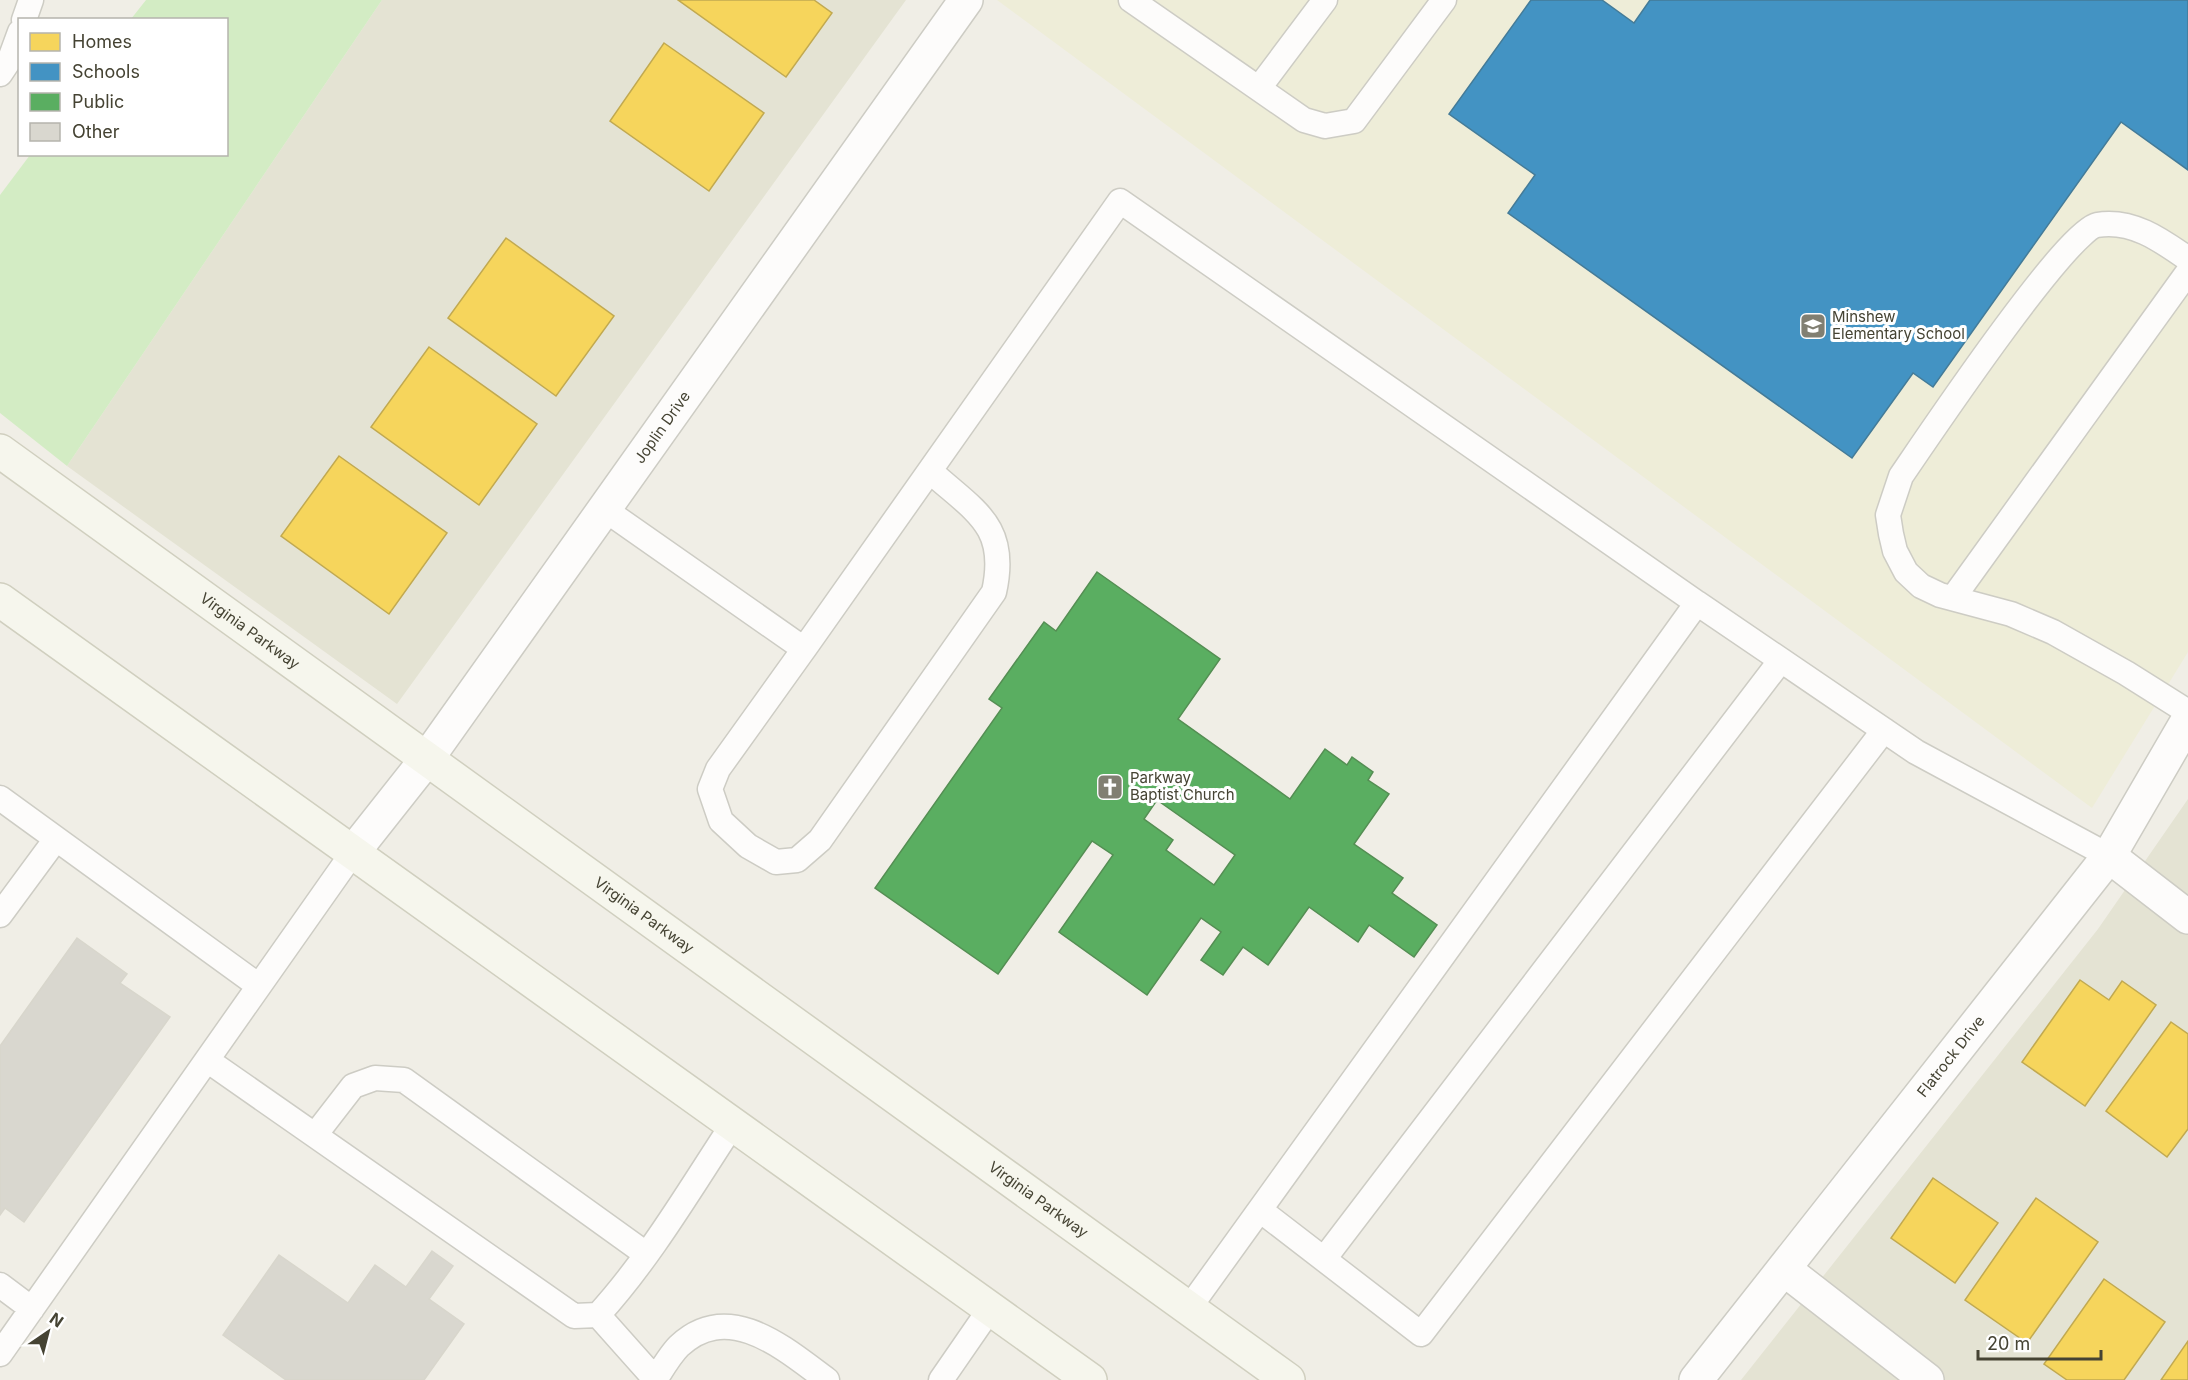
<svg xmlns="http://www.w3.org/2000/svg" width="2188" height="1380" font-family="Inter,sans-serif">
<rect width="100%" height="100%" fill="#f0eee6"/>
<!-- residential -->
<path fill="#e4e3d3" d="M382,0H906L397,704L67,466Z
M2188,799V1380H1741L2098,929Z"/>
<!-- education -->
<path fill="#eeedd8" d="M997,0H2188V652L2092,808Z"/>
<!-- green -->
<path fill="#d3ecc4" d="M146,0H382L67,466L0,413V195L30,155L226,154V20L131,19Z"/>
<!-- homes -->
<path fill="#f6d55c" stroke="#c1a950" stroke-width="1.5" d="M678,0H814L832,13L786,77Z
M664,43L764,113L709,191L610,121Z
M506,238L614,316L556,396L448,318Z
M429,347L537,424L479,505L371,427Z
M339,456L447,533L389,614L281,536Z
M2080,980L2109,1000L2122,981L2156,1005L2085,1106L2022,1062Z
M2171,1022L2188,1034V1129L2167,1157L2106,1111Z
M1933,1178L1998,1223L1955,1283L1891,1238Z
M2036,1198L2098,1242L2027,1343L1965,1300Z
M2104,1279L2165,1322L2124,1380H2067L2044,1364Z
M2188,1341V1380H2161Z"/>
<!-- schools -->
<path fill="#4393c3" stroke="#447b98" stroke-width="1.5" d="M1531,0H1602L1634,23L1650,0H2188V170L2121,122L1933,387L1913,373L1852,458L1508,213L1535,175L1449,114Z"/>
<!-- public -->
<path fill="#5aae61" stroke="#548e53" stroke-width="1.5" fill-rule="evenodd" d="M1097,572L1220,659L1178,719L1290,799L1325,749L1347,765L1352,757L1373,772L1368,780L1389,794L1354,844L1403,878L1392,893L1437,925L1414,957L1369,925L1358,942L1309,907L1268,965L1243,947L1223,975L1201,960L1221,932L1201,918L1147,995L1059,932L1113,855L1092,841L998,974L875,888L1002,708L989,699L1044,622L1056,631ZM1157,800L1235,855L1214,885L1166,850L1173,840L1144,819Z"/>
<!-- building -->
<path fill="#d9d7cf" stroke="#d8d6cc" stroke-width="1.5" d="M77,938L127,974L120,983L170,1017L24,1222L5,1208L0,1215V1046Z
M432,1251L453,1266L429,1299L464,1324L424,1380H286L223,1335L279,1255L348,1303L375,1265L406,1287Z"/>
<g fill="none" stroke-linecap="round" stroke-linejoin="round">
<defs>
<path id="service" d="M1131,0L1304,120L1325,126L1354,121L1444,0
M24,20L31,0
M0,74L10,59L20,32
M1259,88L1325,0
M2188,259C2161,240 2132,219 2097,225C2066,231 1927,438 1901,476L1888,515L1891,534L1895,551L1906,572L1921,586L1940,595L2011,614L2053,632L2126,673L2188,712
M604,509L804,649L1120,201L1697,603L1189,1308
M1953,598L2188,272
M1697,603L1916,752L2109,856
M804,649L718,769L710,789L721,821L748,846L776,862L797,860L820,840L994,592C1009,525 974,511 930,471
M0,798L259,986
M0,915L56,839
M207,1060L574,1316L598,1315C650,1258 690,1189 733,1124
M315,1135L353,1086L375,1078L404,1080L646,1254
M1260,1210L1421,1334L1884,730
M1324,1259L1781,660
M0,1285L32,1309
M598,1315L655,1379
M0,1354L354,851
M655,1380C662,1369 670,1355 679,1346C729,1299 785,1349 827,1380
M941,1380L990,1309"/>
<g id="minor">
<path id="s1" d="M354,851L426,760L966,0"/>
<path d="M2109,856L2188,917"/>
<path d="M1784,1269L1927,1380"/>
<path id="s2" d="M1696,1380L2109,856L2188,720"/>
</g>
<g id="secondary">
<path id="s3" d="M0,451L1288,1380"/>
<path d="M0,600L1090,1380"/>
</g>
</defs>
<!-- service casing -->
<use href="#service" stroke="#cdccc4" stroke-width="27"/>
<!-- minor casing -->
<use href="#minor" stroke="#cdccc4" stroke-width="36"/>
<!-- secondary casing -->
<use href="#secondary" stroke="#d0cfbf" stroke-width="36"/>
<!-- service -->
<use href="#service" stroke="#fdfcfb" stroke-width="24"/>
<!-- minor -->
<use href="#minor" stroke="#fdfcfb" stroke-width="33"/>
<!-- secondary -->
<use href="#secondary" stroke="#f6f6ed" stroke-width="33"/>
</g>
<!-- icons -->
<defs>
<symbol id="school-square" viewBox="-11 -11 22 22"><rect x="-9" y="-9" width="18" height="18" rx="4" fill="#817f72" stroke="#fff"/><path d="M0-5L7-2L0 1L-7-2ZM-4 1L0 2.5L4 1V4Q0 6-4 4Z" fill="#fff"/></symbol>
<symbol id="church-square" viewBox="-11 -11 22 22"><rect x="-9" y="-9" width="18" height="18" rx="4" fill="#817f72" stroke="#fff"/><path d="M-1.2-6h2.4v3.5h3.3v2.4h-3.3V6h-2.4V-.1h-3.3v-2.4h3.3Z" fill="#fff"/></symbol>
</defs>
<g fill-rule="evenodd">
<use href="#school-square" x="1798" y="311" width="30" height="30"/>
<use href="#church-square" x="1095" y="772" width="30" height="30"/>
</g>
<g text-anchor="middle" stroke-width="6" stroke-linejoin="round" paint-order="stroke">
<!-- poi labels -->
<g font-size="15" fill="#454333" stroke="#fff" text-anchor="start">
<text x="1832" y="322">Minshew<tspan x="1832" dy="17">Elementary School</tspan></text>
<text x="1130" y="783">Parkway<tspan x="1130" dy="17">Baptist Church</tspan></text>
</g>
<!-- street labels -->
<g font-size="15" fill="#454333" stroke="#fff">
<text dy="5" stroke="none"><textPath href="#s1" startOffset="524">Joplin Drive</textPath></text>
<text dy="5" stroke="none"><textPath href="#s3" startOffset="308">Virginia Parkway</textPath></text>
<text dy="5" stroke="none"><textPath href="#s3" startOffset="794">Virginia Parkway</textPath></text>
<text dy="5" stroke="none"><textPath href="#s2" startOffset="412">Flatrock Drive</textPath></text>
<text dy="5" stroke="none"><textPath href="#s3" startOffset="1280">Virginia Parkway</textPath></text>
</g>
</g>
<!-- legend -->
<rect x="18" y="18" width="210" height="138" fill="#ffffff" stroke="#b5b4ad" stroke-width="1.5"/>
<rect x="30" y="33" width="30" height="18" fill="#f6d55c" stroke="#b5b4ad" stroke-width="1.5"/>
<text x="72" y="48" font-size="18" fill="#454333">Homes</text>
<rect x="30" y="63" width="30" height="18" fill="#4393c3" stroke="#b5b4ad" stroke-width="1.5"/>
<text x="72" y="78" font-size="18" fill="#454333">Schools</text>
<rect x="30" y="93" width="30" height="18" fill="#5aae61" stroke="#b5b4ad" stroke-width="1.5"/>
<text x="72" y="108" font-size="18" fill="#454333">Public</text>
<rect x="30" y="123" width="30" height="18" fill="#d9d7cf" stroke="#b5b4ad" stroke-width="1.5"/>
<text x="72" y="138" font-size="18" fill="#454333">Other</text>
<!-- north arrow -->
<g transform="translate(48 1332) rotate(35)" stroke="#ffffff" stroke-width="4.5" paint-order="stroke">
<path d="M0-4.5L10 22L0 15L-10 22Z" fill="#454333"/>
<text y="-9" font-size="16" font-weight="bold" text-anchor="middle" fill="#454333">N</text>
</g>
<!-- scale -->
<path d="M1978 1350v9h123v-9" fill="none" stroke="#454333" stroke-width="3"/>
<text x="1987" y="1350" font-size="18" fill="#454333" stroke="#ffffff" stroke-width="4.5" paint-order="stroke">20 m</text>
</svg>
